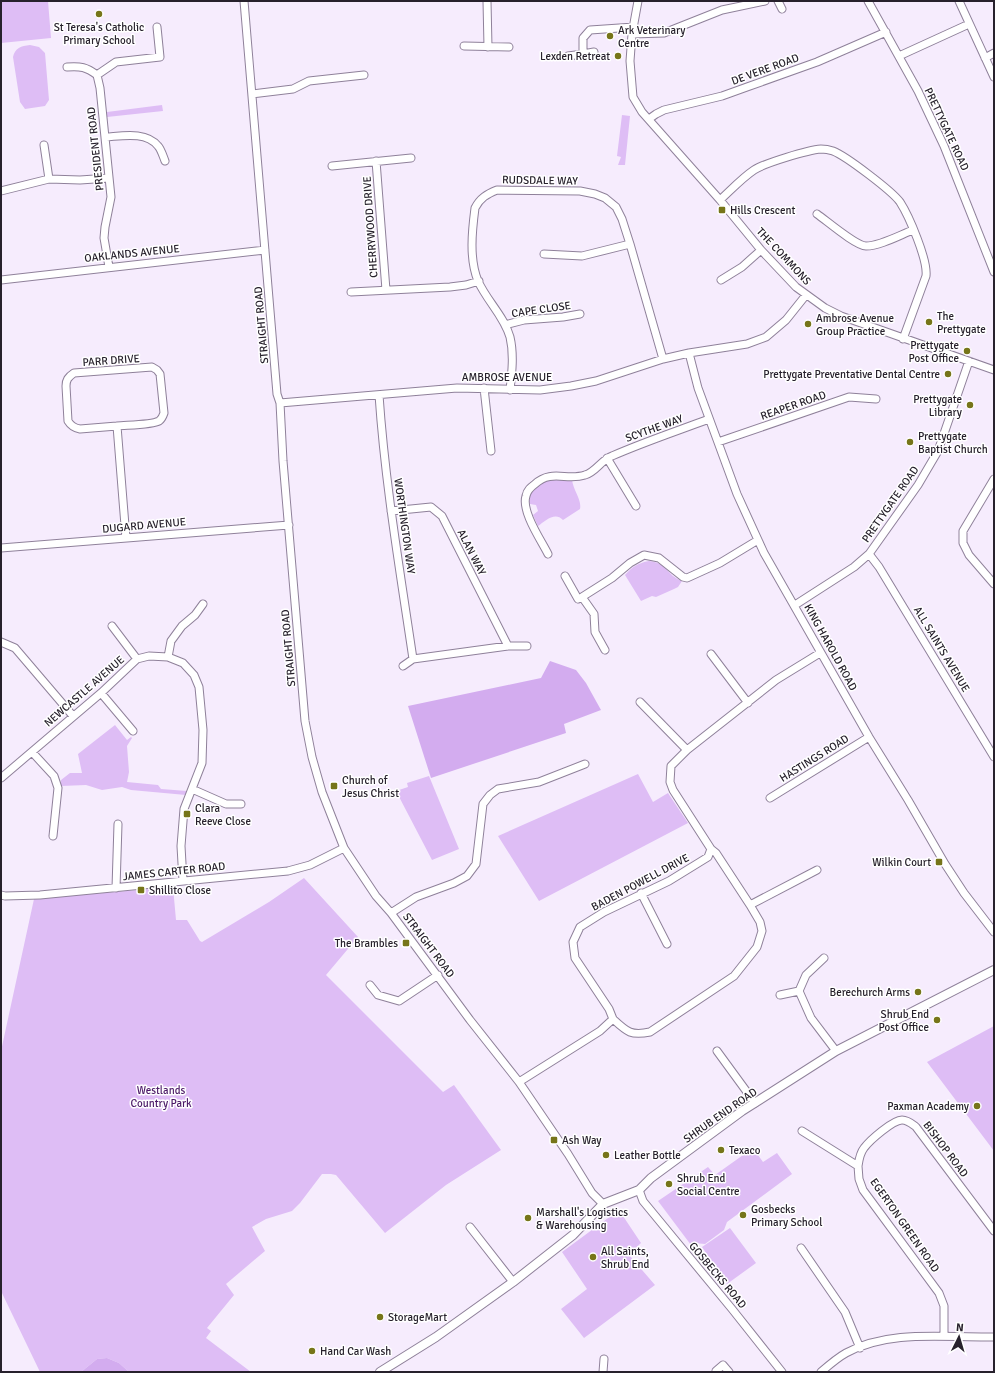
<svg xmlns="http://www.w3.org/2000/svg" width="995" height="1373" font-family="Signika,sans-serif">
<rect width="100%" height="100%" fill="#f6ecfd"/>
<!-- green -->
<path fill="#debdf5" d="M1,1H48L51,38L1,43Z
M30,45L39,47L45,53L49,100L45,106L25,109L20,102L13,57C15,48 21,46 30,45Z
M162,105L163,111L107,117V112Z
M622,115L630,116L625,165H618L621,157L617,156Z
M548,478L572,479C573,491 582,499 580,509L563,520C555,511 545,521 538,526L533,515L538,511L536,505L530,504L528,499L531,491Z
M649,561C668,563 666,575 682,581L678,587L674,589L656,597L652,596L641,601L625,575C632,567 638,563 649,561Z
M115,725L127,740L131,737L132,738L127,746L129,772L127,782L158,785L161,789L187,791L186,795L131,790L122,787L102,790L86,785L61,786V780L70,773H82L78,754Z
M638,774L653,802L668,793L688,823L539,901L498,836Z
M429,776L459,849L432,860L396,791L408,787L407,783Z
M304,878L358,937L326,975L443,1092L454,1085L501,1150L446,1185L385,1233L336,1175L331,1174H322L300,1203L292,1211L266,1219L252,1227L265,1251L226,1284L234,1295L207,1328L211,1331L206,1338L251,1372H129L119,1363L107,1358L97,1359L81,1372H40L1,1291V1051L34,899L173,887L176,920H187L200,941L202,942L269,902Z
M994,1026V1151L927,1062Z
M753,1148L763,1162L777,1153L792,1174L727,1222L724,1230L705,1244L694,1243L691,1245L658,1201L708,1167L715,1175Z
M619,1210L641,1243L631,1252L630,1256L655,1285L584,1338L561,1309L587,1289L562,1252Z
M730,1228L756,1263L727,1284L702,1247Z"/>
<!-- forest -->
<path fill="#d3acef" d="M550,661L576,670L586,683L601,710L564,724L566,733L431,778L408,706L541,678Z
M107,1358L119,1363L129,1372H81L97,1359Z"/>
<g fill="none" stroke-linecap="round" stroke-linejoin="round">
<defs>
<path id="minor" d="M244,1L277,394L280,403L283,461L305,721L312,757L322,792L344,848L376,896L391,913L470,1020L519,1082L568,1154L592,1193L603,1204
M487,1L488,47
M638,1L632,34L630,61L633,97L642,112L720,200L761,250L796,287L825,308L841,316L994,370
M778,1L782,9
M868,1L918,91L944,146L994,272
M959,1L994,77
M632,34L664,33L722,10L765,1
M464,46L509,47
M583,54L594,52
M568,56L583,54V38L590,30L634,27
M899,56L969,24
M985,58L994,53
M67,67C81,66 86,67 97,75
M252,94L293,89L309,81L364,75
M649,119L656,114L664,110L722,96L747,87L817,62L886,32
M106,137C122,136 146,131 158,146C161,149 163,156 165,161
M44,145L49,179
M376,161L386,290
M332,166L411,158
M1,191L49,179L80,180L109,178
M720,200C731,190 742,178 754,170C765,163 808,150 821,149C824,149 830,150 833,151C846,156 892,191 900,202C909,216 928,260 926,276L903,339
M817,214C827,221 856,246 866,246C880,246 900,235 913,230
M544,254L582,256L630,244
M109,267L104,238L105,227L111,197L100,88L97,75L116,62L160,57L157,27
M1,280L265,250
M721,280L742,267L761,250
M351,292L450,287L466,285L479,281
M505,325L524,320L563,317L580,314
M689,353L698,388L737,494L764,553L869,737L908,800L945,864L964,893L994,932
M484,388L491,451
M510,390C512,372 514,354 510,337C504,316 487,301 478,281C469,259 472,231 475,208C480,198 487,194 497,190L580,191L595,194L605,198L616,207L622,219L630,244L663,359
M379,395C385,483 400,571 413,659
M280,403L457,388L540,390L571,386L596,381L663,359L689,353L747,344L766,337L786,320L806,295
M117,426C127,425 152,425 159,421C162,419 163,416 164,413L160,374L157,370L152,367L74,373C68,377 66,380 66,386L68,421C71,426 74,428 80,429L117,426L126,538
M718,442L849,397L876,399
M607,458L636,506
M994,479L963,531V543L969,555L994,584
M391,511L431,507L442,516L508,646
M1,548L289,525
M548,554C541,540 521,511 526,496C527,490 531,487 535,484C551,469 567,481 585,475C596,472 601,460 612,456C644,442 677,431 709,419
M869,554L879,567L994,757
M565,576L578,599
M795,605L854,567L869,554L918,485L938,451L969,361
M112,626L137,659
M1,642L15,648L73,716
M605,650L595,632L594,614L582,597L612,578L630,563L644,555L659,558L683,577L687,578L720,563L758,540
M711,654L748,703
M168,657L171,641L182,626L195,615L203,604
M403,666L413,659L508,646H527
M101,693L133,731
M640,702L687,750
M32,752L54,776L58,788L53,836
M1,778L101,693L137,659L149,656L168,657L183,663L194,675L199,687L203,730L202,763L184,809L181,846L183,881
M192,789L226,804H241
M770,798L869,737
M116,888L118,824
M641,893L667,944
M1,895L5,896L40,895L288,871L310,865L344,848
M750,905L817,870
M391,913L416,897L454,883L467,876L476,864L483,804L490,795L498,789L539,782L585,764
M824,958L806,975L799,991L811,1018L836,1051
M370,985L378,995L399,1001L438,975
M780,995L799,991
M613,1019C627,1032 631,1036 650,1032L734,976L757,947L762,931L760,922L750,905L716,853L711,849
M717,1051L755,1103
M519,1082L600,1031L613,1019L609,1009L575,958L573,942L580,927L604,912L669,881L708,857L711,849L673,790L670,782L671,766L687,750L776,680L820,653
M802,1131L858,1166L859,1179L863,1190L939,1293L944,1306V1336
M858,1166C859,1159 860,1153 864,1148C870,1140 893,1120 902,1120C908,1120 912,1124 916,1127L994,1231
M639,1190L643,1201L732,1309L782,1372
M470,1227L513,1282
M801,1248L845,1312L860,1348
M716,1371L723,1365L729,1372
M603,1372L604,1359
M821,1372C829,1365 837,1358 846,1353C890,1329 945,1338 994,1337"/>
<path id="major" d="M380,1372L436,1337L513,1282L573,1235L603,1204L639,1190L651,1178L742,1111L836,1051L994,970"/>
</defs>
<!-- minor casing -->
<use href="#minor" stroke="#8f819a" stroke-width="9"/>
<!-- major casing -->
<use href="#major" stroke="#8f819a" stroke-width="10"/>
<!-- minor -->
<use href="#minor" stroke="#fff" stroke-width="7"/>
<!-- major -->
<use href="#major" stroke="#fff" stroke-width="8"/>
</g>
<!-- markers -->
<g fill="#767519" stroke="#fff" stroke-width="1.5">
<circle cx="99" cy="14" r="4"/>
<circle cx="610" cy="36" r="4"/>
<circle cx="618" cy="56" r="4"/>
<rect x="718" y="206" width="8" height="8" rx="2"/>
<circle cx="929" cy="322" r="4"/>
<circle cx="808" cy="324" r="4"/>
<circle cx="967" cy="351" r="4"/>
<circle cx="948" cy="374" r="4"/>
<circle cx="970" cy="405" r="4"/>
<circle cx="910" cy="442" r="4"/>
<rect x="330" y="782" width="8" height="8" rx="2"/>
<rect x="183" y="810" width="8" height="8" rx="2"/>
<rect x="935" y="858" width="8" height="8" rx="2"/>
<rect x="137" y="886" width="8" height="8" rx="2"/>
<rect x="402" y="939" width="8" height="8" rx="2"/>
<circle cx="918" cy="992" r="4"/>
<circle cx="937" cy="1020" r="4"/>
<circle cx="977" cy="1106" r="4"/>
<rect x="550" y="1136" width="8" height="8" rx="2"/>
<circle cx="721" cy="1150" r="4"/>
<circle cx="606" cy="1155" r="4"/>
<circle cx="669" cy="1184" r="4"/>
<circle cx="743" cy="1215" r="4"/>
<circle cx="528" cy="1218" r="4"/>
<circle cx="593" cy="1257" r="4"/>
<circle cx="380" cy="1317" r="4"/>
<circle cx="312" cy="1351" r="4"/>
</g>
<g text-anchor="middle" stroke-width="3" stroke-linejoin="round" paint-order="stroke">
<!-- poi labels -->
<g font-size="11" fill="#27212c" stroke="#fff" text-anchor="start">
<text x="99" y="31" text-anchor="middle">St Teresa's Catholic<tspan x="99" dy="13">Primary School</tspan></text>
<text x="618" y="34">Ark Veterinary<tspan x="618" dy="13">Centre</tspan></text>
<text x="610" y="60" text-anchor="end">Lexden Retreat</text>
<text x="730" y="214">Hills Crescent</text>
<text x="937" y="320">The<tspan x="937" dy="13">Prettygate</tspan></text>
<text x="816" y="322">Ambrose Avenue<tspan x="816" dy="13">Group Practice</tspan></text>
<text x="959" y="349" text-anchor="end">Prettygate<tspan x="959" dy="13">Post Office</tspan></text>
<text x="940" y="378" text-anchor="end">Prettygate Preventative Dental Centre</text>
<text x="962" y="403" text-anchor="end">Prettygate<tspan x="962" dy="13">Library</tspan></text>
<text x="918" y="440">Prettygate<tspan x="918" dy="13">Baptist Church</tspan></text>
<text x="342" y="784">Church of<tspan x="342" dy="13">Jesus Christ</tspan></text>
<text x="195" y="812">Clara<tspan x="195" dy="13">Reeve Close</tspan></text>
<text x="931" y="866" text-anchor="end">Wilkin Court</text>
<text x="149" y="894">Shillito Close</text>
<text x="398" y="947" text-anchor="end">The Brambles</text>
<text x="910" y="996" text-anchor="end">Berechurch Arms</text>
<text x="929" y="1018" text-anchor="end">Shrub End<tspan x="929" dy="13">Post Office</tspan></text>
<text x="969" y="1110" text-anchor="end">Paxman Academy</text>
<text x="562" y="1144">Ash Way</text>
<text x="729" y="1154">Texaco</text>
<text x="614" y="1159">Leather Bottle</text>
<text x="677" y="1182">Shrub End<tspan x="677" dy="13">Social Centre</tspan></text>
<text x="751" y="1213">Gosbecks<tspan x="751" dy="13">Primary School</tspan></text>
<text x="536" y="1216">Marshall's Logistics<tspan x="536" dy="13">&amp; Warehousing</tspan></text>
<text x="601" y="1255">All Saints,<tspan x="601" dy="13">Shrub End</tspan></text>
<text x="388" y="1321">StorageMart</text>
<text x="320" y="1355">Hand Car Wash</text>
</g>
<!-- street labels -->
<g font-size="11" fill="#27212c" stroke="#fff">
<text transform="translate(765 69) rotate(-20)" y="4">DE VERE ROAD</text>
<text transform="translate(947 129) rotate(65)" y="4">PRETTYGATE ROAD</text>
<text transform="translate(95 149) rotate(-96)" y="4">PRESIDENT ROAD</text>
<text transform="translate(540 180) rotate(1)" y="4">RUDSDALE WAY</text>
<text transform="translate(370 227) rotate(-94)" y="4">CHERRYWOOD DRIVE</text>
<text transform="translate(132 253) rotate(-6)" y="4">OAKLANDS AVENUE</text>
<text transform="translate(784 256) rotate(47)" y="4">THE COMMONS</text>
<text transform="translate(541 309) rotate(-8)" y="4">CAPE CLOSE</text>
<text transform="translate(261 325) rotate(-95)" y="4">STRAIGHT ROAD</text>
<text transform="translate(111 360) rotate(-4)" y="4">PARR DRIVE</text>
<text x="507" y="381">AMBROSE AVENUE</text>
<text transform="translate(793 405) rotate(-19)" y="4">REAPER ROAD</text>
<text transform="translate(654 428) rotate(-20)" y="4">SCYTHE WAY</text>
<text transform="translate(890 504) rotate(-55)" y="4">PRETTYGATE ROAD</text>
<text transform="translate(144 525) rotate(-5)" y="4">DUGARD AVENUE</text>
<text transform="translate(405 526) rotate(82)" y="4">WORTHINGTON WAY</text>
<text transform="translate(472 552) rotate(63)" y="4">ALAN WAY</text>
<text transform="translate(831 647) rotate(61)" y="4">KING HAROLD ROAD</text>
<text transform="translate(288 648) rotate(-95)" y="4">STRAIGHT ROAD</text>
<text transform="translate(942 649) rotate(59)" y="4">ALL SAINTS AVENUE</text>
<text transform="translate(84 691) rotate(-41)" y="4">NEWCASTLE AVENUE</text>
<text transform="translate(814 758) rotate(-32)" y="4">HASTINGS ROAD</text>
<text transform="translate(174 871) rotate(-6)" y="4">JAMES CARTER ROAD</text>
<text transform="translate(640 882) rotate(-28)" y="4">BADEN POWELL DRIVE</text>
<text transform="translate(429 945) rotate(53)" y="4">STRAIGHT ROAD</text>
<text transform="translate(720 1115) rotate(-35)" y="4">SHRUB END ROAD</text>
<text transform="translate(946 1149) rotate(53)" y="4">BISHOP ROAD</text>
<text transform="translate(905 1225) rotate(55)" y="4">EGERTON GREEN ROAD</text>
<text transform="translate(718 1275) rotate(50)" y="4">GOSBECKS ROAD</text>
</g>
<!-- park labels -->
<g font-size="11" fill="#4b1967" stroke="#fff">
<text x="161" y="1094">Westlands<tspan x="161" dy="13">Country Park</tspan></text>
</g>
</g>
<!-- border -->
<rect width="995" height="1373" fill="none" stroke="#27212c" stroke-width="4"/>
<!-- north arrow -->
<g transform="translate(959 1337) rotate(5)" stroke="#ffffff" stroke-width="3" paint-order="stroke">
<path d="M0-3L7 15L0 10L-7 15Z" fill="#27212c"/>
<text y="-6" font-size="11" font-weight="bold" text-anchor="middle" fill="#27212c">N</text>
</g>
</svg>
